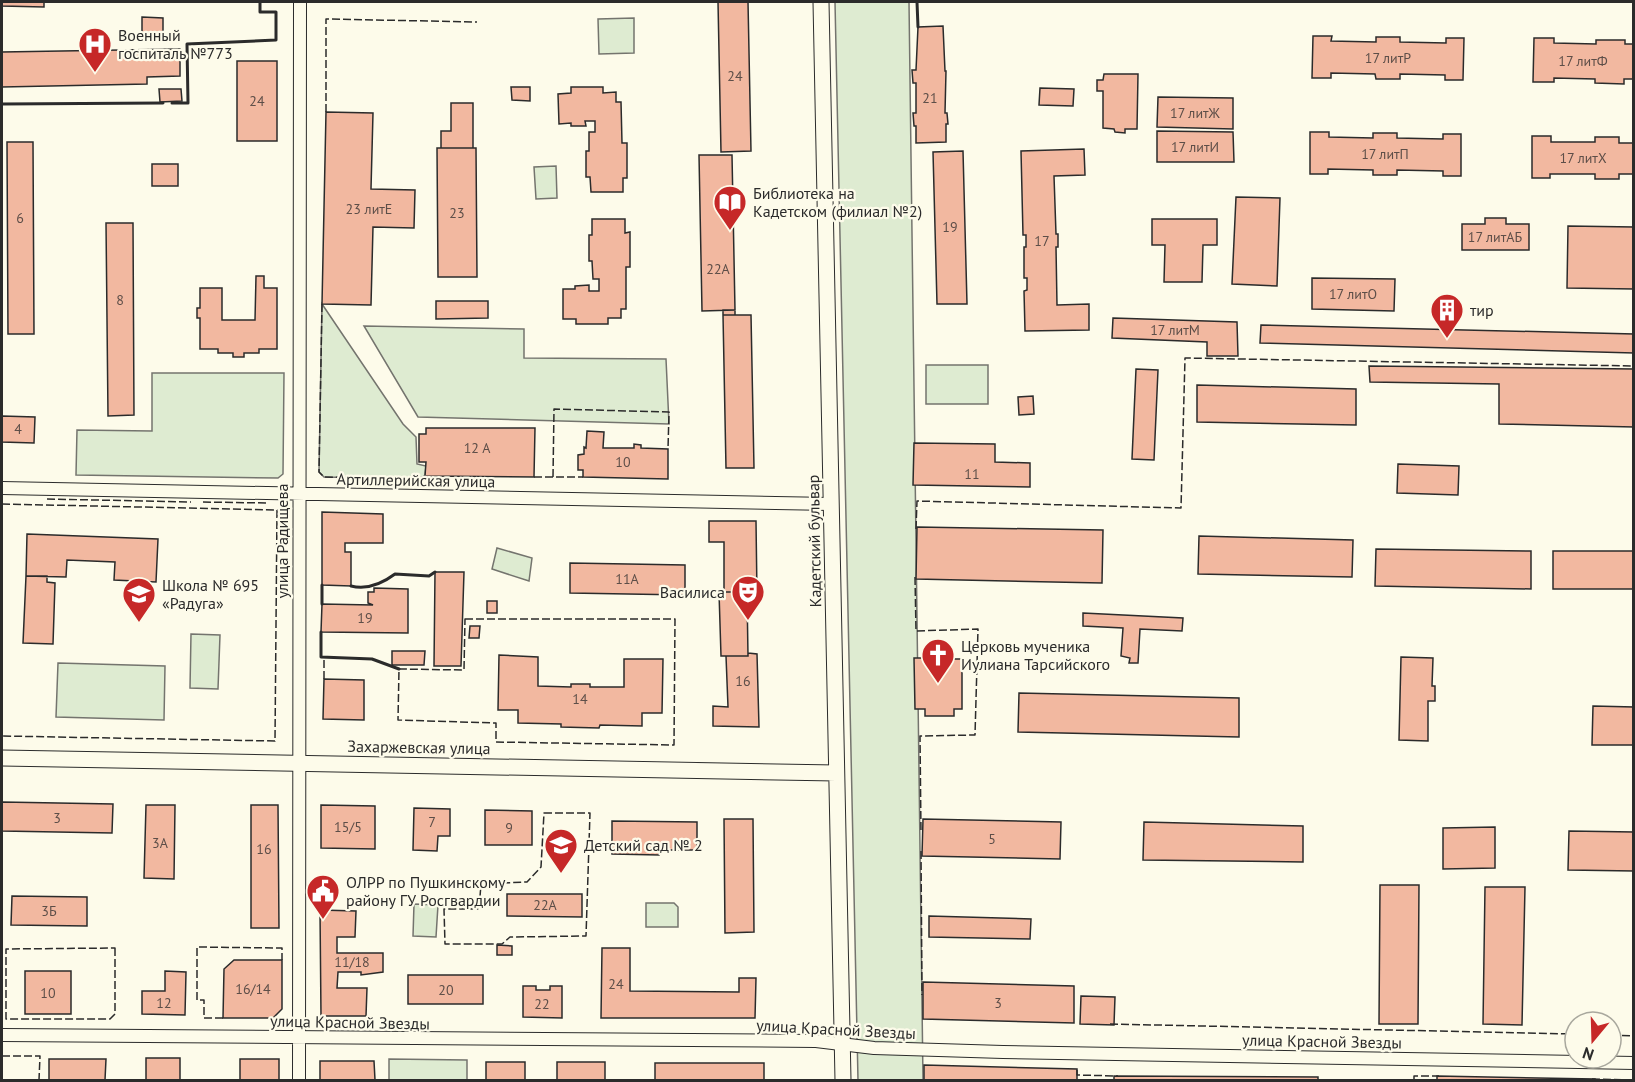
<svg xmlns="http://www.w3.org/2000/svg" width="1635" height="1082" font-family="'PT Sans',sans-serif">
<rect width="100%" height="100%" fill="#fdfbea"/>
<!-- green -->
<path fill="#deebd1" stroke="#74746e" stroke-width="1.5" d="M835,2H909L923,1080H858Z
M634,18V53L599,54L598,19Z
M556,166L557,198L536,199L534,167Z
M322,304L403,424L416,437L417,464L426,466L425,476L417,479L324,477L319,472Z
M364,326L524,329V358L666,359L669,424L418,417Z
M926,365H988V404H926Z
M152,373H284L283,474L278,478L76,475L77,430L152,431Z
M497,548L532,558L529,581L492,569Z
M191,634L220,635L218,689L190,688Z
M58,663L165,666L164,720L56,717Z
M646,903H674L678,907V927H646Z
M414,904L438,905L436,937L413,936Z
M389,1059L467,1060V1080H389Z"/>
<!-- building -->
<path fill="#f2b8a0" stroke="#2b2b2b" stroke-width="1.5" d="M2,2H44V7L2,6Z
M718,2H748L751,151L721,152Z
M142,17L163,18V35L142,34Z
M943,26L945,71H946L945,113H947L948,124H946V142L916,143V126H914L913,113H916V83H913L912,70H916L918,27Z
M1313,36H1332L1331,41L1376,42V37H1400V42L1446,43V38H1464L1463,80H1445V75L1400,74V79H1376L1375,74L1331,73V78H1312Z
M1534,38H1554V43L1596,44V40H1625V44H1634V79H1624V84L1595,83V79L1554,78V82H1533Z
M180,49V76L147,77V84L2,87V52Z
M237,61H277V141H237Z
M1104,74H1138L1137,129H1125V133L1115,132L1114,129L1103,128V91H1097V80H1103Z
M511,87H530V101L512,100Z
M571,87H603V93L616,92V102H621L622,143H627V178H623V192H591L590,177H586V151H589V132H595V121H585L586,126H571V123L559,124L558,94L571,93Z
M1040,88L1074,89L1073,106L1039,105Z
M159,89H181L182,101L160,102Z
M1158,97L1233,98V129L1157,127Z
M451,103H473V148H441V131H451Z
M326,112L373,113L371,189L415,190L414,228L373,227L371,305L322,304Z
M1157,131L1233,132L1234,162H1157Z
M1310,132H1329V137L1373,138V133H1397V138L1443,139V134H1461V176H1443V171L1397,170V175H1373V170L1328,169V174H1310Z
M1532,136H1551V142H1595V137H1619V143H1634V174H1619V179H1595V174H1550V178H1532Z
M7,142H33L34,334H8Z
M437,148H476L477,277H438Z
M1084,149L1085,175L1054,176L1056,234H1058V247H1056L1057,305L1089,304V330L1025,331L1024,291L1027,290V278H1024V247H1026V235H1023L1021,151Z
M963,151L967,304H937L933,152Z
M699,155H732L735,310L702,311Z
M152,164H178V186H152Z
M1236,197L1280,198L1277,286L1232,284Z
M1485,218H1506V224H1529V250H1462V224H1485Z
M592,219H625V233L630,232V267H626V309H621V318H608V324H576V319H563V289H575V286L589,285V291H599V279H593L592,261H589V235H592Z
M1152,219H1217V245H1203L1202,282H1164L1165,245H1152Z
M106,223H133L134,415L108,416Z
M1568,226L1634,227V289L1567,288Z
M256,276H264V288H277V349H259V353H244V357H233V353H218V349H200V318H197V308H200V288H222V320H255Z
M1312,278L1395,279L1394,311L1312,309Z
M436,301H488V318L436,319Z
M723,310H735V315H723Z
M723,315H751L754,468H726Z
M1113,318L1237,322L1238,356H1207V342L1112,338Z
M1261,325L1634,334V353L1260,343Z
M1369,366L1634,369V427L1499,424V384L1370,382Z
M1136,369L1158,370L1154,460L1132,459Z
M1197,385L1356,389V425L1197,422Z
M1033,396L1034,414L1019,415L1018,397Z
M2,416L35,417L34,443L2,442Z
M426,428H535L534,477L425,476L426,462H419V434H426Z
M587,431L604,432L603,448H634V444L641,445V448L668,449V479L583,477V470H578V455L584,454V447L586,448Z
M914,443L995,444V462L1030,463V487L913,485Z
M1398,464L1459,466L1458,495L1397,493Z
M322,512L383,514V543H345V552H351V586L322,585Z
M709,521H756L757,595H747V592H724V542H709Z
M917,527L1103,530L1102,583L916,579Z
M27,534L158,539L156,582L114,580L115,562L67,560L66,577L26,576Z
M1199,536L1353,540L1352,577L1198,574Z
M1376,549L1531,551V589L1375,586Z
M1553,551H1634V589H1553Z
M570,563L685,565V595L570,593Z
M435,572H464L461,666H434Z
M26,576H47V582L55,583L53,644L23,643Z
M374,588L408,589V633L321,632L322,604L373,605L368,603V592H374Z
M719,592H747L748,656H721Z
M487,601H497V613H487Z
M1083,613L1183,618L1182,631L1140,629L1138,663H1129L1130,658L1121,656L1123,628L1083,626Z
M470,626H480L479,638H469Z
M937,647L945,649L952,659H962V709H954V716H925V709H915L914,658H925L927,652Z
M392,651H425L424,665H392Z
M748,653L757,654L759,727L713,726V706L728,707L726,656H748Z
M499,655L538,657V686L571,687V684H590V687H624V659H663L662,713H642V726L600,725L599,728L561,727V724L518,723V710H498Z
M1401,657L1433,658L1432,686H1435V701H1428V741L1399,740Z
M324,679L364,680V720L323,719Z
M1019,693L1239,698V737L1018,732Z
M1593,706L1634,707V745H1592Z
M2,802L113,804L112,833L2,831Z
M146,805H175L174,879L144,878Z
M251,805H278L279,928H251Z
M321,805L375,806V849L321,848Z
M414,808L450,809V836H438L437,851L413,850Z
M485,810L532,811V845H485Z
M724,819H753L754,932L725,933Z
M923,819L1061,822L1060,859L922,856Z
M612,821L697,822V850H659V855L612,854Z
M1144,822L1303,826V862L1143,860Z
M1495,827V868L1443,869V828Z
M1569,831L1634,832V871L1568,870Z
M1380,885H1419L1418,1024H1379Z
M1485,887H1525L1522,1025L1483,1024Z
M507,894H582V917L507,916Z
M12,896L87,897V926L11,925Z
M320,910L356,911L355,937H337V953H383V972L361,975V972H338L337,988H367L366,1016H321Z
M929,916L1031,919L1030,939L929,937Z
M497,945L512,946V955H497Z
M602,948H630V991L739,992V978H756L755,1018H601Z
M234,960H282V1009L273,1018H223L224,969Z
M25,971H71V1014H25Z
M165,971L186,972L185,1015L142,1014V991H165Z
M408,975H483V1004H408Z
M923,982L1074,986V1023L923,1019Z
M523,986H536V990H550V986H562V1018L523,1017Z
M1081,996L1115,997L1114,1025L1080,1024Z
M146,1058H180V1080H146Z
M49,1059H106L105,1080H49Z
M240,1059H279V1080H240Z
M320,1061H374L375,1080H320Z
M486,1062H525V1080H486Z
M557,1062H605V1080H557Z
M655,1063H764V1080H655Z
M924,1065L1077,1069V1080H924Z
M1114,1076L1318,1077V1080H1114Z
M1437,1076L1595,1079V1080H1437Z"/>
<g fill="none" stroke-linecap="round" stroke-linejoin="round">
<defs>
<path id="minor" d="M2,488L831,504
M2,1035L816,1041L874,1048L1003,1052L1634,1063
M299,1080L300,2"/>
<path id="tertiary" d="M821,2L843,1080
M2,758L836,773"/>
</defs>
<!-- minor casing -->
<use href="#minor" stroke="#2b2b2b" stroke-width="14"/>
<!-- tertiary casing -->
<use href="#tertiary" stroke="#2b2b2b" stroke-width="17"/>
<!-- minor -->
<use href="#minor" stroke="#fdfbea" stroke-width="12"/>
<!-- tertiary -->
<use href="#tertiary" stroke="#fdfbea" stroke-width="15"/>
<!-- fence -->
<path stroke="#2b2b2b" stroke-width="1.5" stroke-dasharray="8 3" stroke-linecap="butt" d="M326,112V19L477,22
M322,304L319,472L324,477L417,479L425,476
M534,477H583
M553,477L554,409L669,412L668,449
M47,499L191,502
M203,502L266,503
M2,504L277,510L275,741L2,736
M916,529L917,501L1181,508L1185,358L1634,366
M915,577L916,631L978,629L975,735L920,736L921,833
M465,619H675L674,745L496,742V723L398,720L399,669L464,670Z
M324,679V657
M544,813H590L586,936L510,937L502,944H445L444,909H479L481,884L527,882L541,867Z
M921,851L922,995
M115,948V1014L110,1019H6V949Z
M223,1018H204V1000H197V947L282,948V960
M1110,1024L1575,1034
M1611,1035L1634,1036
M2,1056H40L39,1080
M1077,1070V1075L1118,1076
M1592,1079L1634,1080
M1414,1080V1076H1439"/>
<!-- wall -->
<path stroke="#2b2b2b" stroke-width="3" d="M917,2L918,27
M172,103H188L187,44L276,40V12H260V2
M2,104L163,103
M322,585V604
M351,586C367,590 383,583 395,574L429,576L435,572
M321,632V657L372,659L399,669"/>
</g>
<!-- icons -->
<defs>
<symbol id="hospital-pin" viewBox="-11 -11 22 30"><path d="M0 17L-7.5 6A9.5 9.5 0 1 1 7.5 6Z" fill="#c62828" stroke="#fdfbea"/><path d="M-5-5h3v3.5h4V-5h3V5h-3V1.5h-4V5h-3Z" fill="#fff"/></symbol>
<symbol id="library-pin" viewBox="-11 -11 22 30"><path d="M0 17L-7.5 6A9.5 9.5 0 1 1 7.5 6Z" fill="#c62828" stroke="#fdfbea"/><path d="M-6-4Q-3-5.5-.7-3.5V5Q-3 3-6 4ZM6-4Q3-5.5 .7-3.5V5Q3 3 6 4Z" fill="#fff"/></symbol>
<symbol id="building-pin" viewBox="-11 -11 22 30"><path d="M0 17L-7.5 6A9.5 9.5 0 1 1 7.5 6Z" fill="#c62828" stroke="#fdfbea"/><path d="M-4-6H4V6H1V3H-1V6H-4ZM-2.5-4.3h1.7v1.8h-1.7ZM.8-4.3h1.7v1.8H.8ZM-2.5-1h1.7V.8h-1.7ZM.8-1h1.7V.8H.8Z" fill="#fff"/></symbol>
<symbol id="theatre-pin" viewBox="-11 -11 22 30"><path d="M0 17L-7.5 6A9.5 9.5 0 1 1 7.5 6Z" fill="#c62828" stroke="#fdfbea"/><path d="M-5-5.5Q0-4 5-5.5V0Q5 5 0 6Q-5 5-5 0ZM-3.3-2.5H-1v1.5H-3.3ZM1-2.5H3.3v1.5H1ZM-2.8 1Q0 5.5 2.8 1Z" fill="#fff"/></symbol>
<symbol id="school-pin" viewBox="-11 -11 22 30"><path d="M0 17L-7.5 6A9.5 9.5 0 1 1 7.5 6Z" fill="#c62828" stroke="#fdfbea"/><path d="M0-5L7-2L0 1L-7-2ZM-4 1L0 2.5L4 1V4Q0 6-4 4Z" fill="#fff"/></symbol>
<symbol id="church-pin" viewBox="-11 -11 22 30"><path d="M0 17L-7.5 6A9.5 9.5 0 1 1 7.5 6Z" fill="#c62828" stroke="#fdfbea"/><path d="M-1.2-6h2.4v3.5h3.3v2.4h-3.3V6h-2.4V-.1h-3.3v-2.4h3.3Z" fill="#fff"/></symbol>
<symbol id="civic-pin" viewBox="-11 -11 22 30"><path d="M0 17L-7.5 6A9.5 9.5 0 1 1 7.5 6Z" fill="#c62828" stroke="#fdfbea"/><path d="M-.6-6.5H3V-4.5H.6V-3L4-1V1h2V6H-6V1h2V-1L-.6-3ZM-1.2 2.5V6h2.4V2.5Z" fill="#fff"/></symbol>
</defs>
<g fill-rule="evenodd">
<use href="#hospital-pin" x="76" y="25" width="38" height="52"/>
<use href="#library-pin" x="711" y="183" width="38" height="52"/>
<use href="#building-pin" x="1428" y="291" width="38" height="52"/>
<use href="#theatre-pin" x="729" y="573" width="38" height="52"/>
<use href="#school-pin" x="120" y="575" width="38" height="52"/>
<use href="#church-pin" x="919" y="636" width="38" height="52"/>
<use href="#school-pin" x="542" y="826" width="38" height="52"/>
<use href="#civic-pin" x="304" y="872" width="38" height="52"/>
</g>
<g text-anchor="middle" stroke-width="4.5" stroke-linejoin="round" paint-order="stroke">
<!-- number labels -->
<g font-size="14" fill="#5d4e48">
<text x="1388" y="63">17 литР</text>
<text x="1583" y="66">17 литФ</text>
<text x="735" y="81">24</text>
<text x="930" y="103">21</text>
<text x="257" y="106">24</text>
<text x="1195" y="118">17 литЖ</text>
<text x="1195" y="152">17 литИ</text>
<text x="1385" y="159">17 литП</text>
<text x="1583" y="163">17 литХ</text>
<text x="369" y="214">23 литЕ</text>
<text x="457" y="218">23</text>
<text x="20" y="223">6</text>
<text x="950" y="232">19</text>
<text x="1495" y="242">17 литАБ</text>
<text x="1042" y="246">17</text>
<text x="718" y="274">22А</text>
<text x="1353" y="299">17 литО</text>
<text x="120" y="305">8</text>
<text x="1175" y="335">17 литМ</text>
<text x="18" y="434">4</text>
<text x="477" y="453">12 А</text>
<text x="623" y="467">10</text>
<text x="972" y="479">11</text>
<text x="627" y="584">11А</text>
<text x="365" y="623">19</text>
<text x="743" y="686">16</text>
<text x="580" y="704">14</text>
<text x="57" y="823">3</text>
<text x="432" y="827">7</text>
<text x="348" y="832">15/5</text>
<text x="509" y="833">9</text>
<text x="992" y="844">5</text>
<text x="160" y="848">3А</text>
<text x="264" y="854">16</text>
<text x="545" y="910">22А</text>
<text x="49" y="916">3Б</text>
<text x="352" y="967">11/18</text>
<text x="616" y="989">24</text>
<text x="253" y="994">16/14</text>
<text x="446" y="995">20</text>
<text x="48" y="998">10</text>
<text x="164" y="1008">12</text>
<text x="998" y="1008">3</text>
<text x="542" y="1009">22</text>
</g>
<!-- poi labels -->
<g font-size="16" fill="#2b2b2b" stroke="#fdfbea" text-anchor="start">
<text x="118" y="41">Военный<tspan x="118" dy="18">госпиталь №773</tspan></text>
<text x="753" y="199">Библиотека на<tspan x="753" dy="18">Кадетском (филиал №2)</tspan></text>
<text x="1470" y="316">тир</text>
<text x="162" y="591">Школа № 695<tspan x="162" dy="18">«Радуга»</tspan></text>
<text x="725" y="598" text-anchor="end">Василиса</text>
<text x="961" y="652">Церковь мученика<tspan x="961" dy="18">Иулиана Тарсийского</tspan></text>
<text x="584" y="851">Детский сад № 2</text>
<text x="346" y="888">ОЛРР по Пушкинскому<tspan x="346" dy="18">району ГУ Росгвардии</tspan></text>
</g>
<!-- street labels -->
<g font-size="16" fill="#2b2b2b" stroke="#fdfbea">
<text transform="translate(416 480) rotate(1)" y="6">Артиллерийская улица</text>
<text transform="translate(282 541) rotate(-90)" y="6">улица Радищева</text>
<text transform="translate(814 541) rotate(-91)" y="6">Кадетский бульвар</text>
<text transform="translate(419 747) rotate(1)" y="6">Захаржевская улица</text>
<text transform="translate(350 1022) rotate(1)" y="6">улица Красной Звезды</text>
<text transform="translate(836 1029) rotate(3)" y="6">улица Красной Звезды</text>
<text transform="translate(1322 1041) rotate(1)" y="6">улица Красной Звезды</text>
</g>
</g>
<!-- border -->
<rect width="1635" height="1082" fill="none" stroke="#2b2b2b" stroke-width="6"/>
<!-- north arrow -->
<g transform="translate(1593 1040) rotate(199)"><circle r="28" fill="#fdfbea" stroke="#a9a89e" stroke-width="1.5"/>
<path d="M0-4.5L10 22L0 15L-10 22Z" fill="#c62828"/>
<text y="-9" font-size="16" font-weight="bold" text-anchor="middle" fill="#2b2b2b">N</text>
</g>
</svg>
